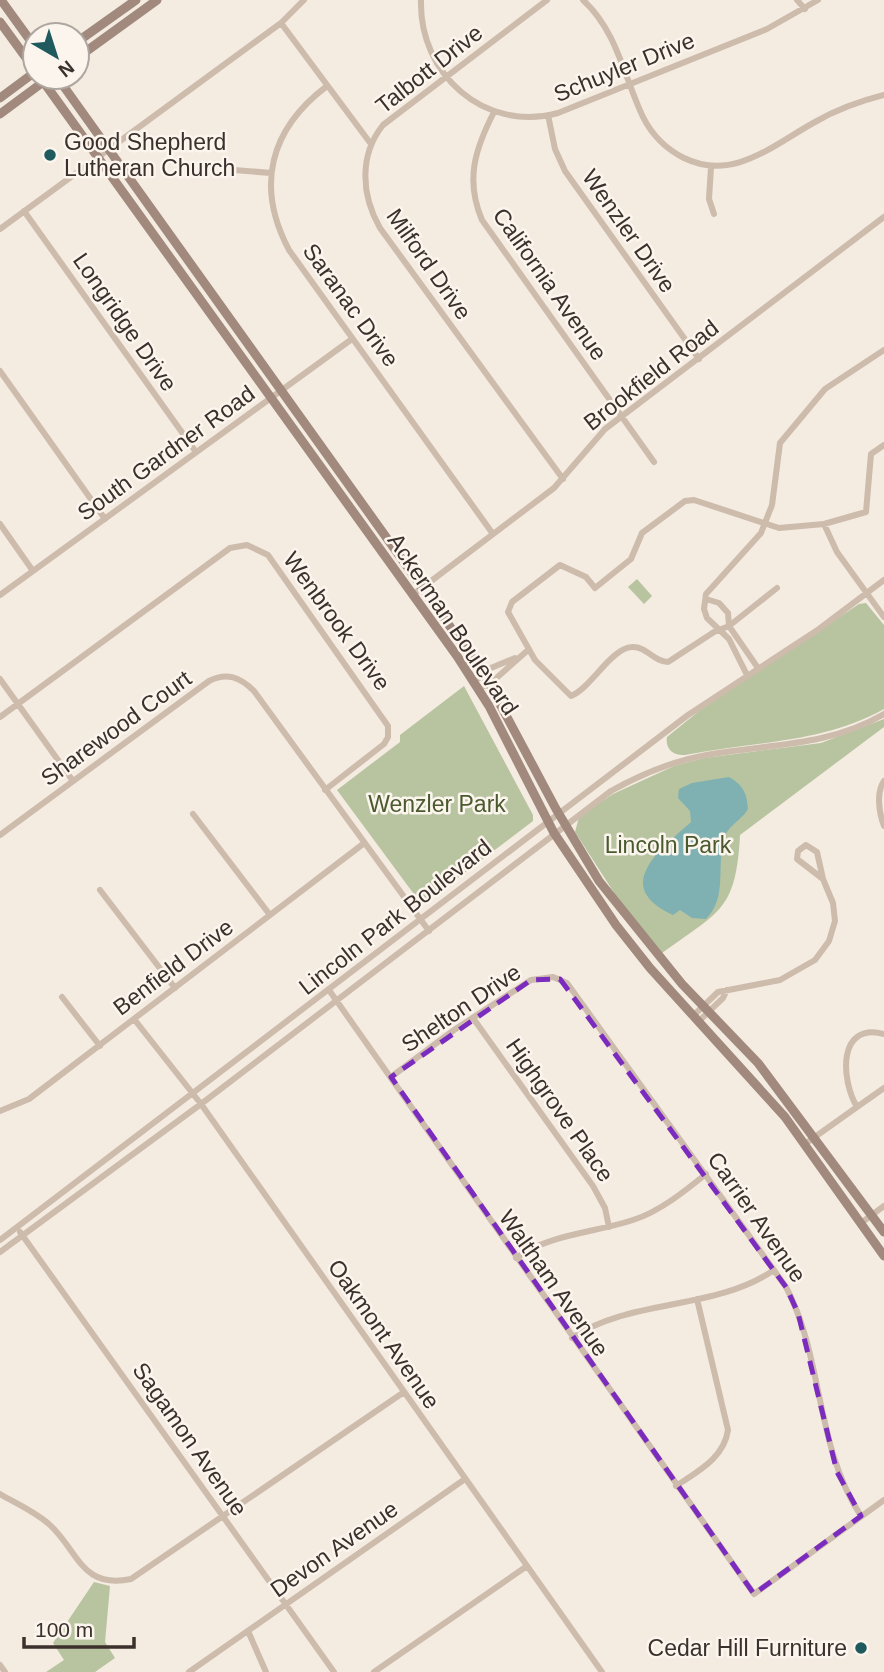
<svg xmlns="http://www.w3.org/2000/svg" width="884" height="1672" font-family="Helvetica,sans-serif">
<rect width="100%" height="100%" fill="#f4ebe1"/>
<!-- green -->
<path fill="#b8c4a0" d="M637,579L652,596L644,604L628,587Z
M866,603L884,625V709C821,744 754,741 685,755C673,756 665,749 667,737L699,711L859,604Z
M464,686L533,815V821L422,905L337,790L400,742V735Z
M884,719V727L740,835C736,912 719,911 661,954L620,902L575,832L579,817L613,794L674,766L704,758L821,743Z
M94,1582L110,1586L105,1642L115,1658L95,1672H46L64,1660L53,1643Z"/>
<!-- water -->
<path fill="#7fb0b2" d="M729,777C743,785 747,793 748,809C742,820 727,826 724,839C716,866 728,897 706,919L692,918L680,910L673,915C611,886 660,850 691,822L690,811L678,798L679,789L692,783Z"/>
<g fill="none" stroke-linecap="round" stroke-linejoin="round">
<!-- street -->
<path stroke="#cdbbac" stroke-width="6" d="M421,0C419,74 484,133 558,113L767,29L818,0
M547,0L383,125C359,155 361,195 380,228L563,479
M583,0C617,31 624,77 643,117C652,135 666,149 684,158C733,182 773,145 815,122C836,110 860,101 884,95
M797,0L805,9
M281,23L371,144
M327,86C270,129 255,186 289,250L493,534
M494,112C475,149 465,180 482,220L654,462
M548,115L555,149L565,171L699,359
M711,167L709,199L714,214
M234,170L271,173
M24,211L196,452
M0,229L281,23L304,0
M0,371L105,519
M0,524L33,571
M824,524L837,552L884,617
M777,588L729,626L714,632L668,662C654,662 646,646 632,647C611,648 591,688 571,696L535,660L508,612L512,602L560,565L586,577L595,588L631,559L642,533L685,501L694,500L779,528L824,524L866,512L871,454L884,445
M414,594L554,488L605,429L884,217
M0,595L352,339
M706,599L719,603L728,613L729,626L758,668
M747,675L729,639L707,618L704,609L706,594L761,533L772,505L780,443L825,389L884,350
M0,679L73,781
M474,682L491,668L515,658
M478,689L493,681L528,650
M0,717L230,548L247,545L268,555L388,726V737L384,744L325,790
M884,781C876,792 879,813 884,826
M193,814L270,915
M0,835L209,681C227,672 240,677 254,691L429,931
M806,845L817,852L823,879L797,859L798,851Z
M100,890L175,988
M329,990L754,1594L884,1500
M62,997L100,1046
M694,1015L718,992L780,980L815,960L829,941L835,921L833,903L823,879
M473,1018L593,1186L605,1208L609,1227
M134,1019L201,1104L602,1672
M699,1021L723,998L727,990
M884,1034C837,1022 841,1080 857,1107L884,1088
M391,1077L454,1030L531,980L553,977L567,983L786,1287C824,1359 815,1447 861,1516
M0,1111L29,1099L363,844
M805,1144L857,1107
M861,1223L884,1206
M20,1232L334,1672
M0,1240L688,715L819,629L884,580
M0,1252L201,1104L611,791C643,773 675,760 712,754C772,744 829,746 884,714
M516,1258C549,1234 594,1233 633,1220C659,1212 685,1191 706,1174
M572,1338C631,1298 714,1311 774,1270
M676,1486C698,1471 724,1458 728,1430L697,1299
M0,1494C17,1504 38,1513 51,1526C79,1553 82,1589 131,1579L404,1392
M248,1631L266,1672
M0,1665L5,1672
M189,1672L465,1479
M374,1672L527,1566"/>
<!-- secondary -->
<path stroke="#a18a7d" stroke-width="9" d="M1,0L35,47
M0,22L35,70
M77,42L136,0
M77,58L157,0
M40,77L457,656L489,706L554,833L616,925L650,968L785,1117L884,1256
M57,77L484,674L556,809L599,881L682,984L758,1063L884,1232
M0,98L35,72
M0,114L50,77"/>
</g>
<!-- marked area -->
<path fill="none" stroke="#7b2cbf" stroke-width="5" stroke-dasharray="14 9" stroke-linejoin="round" d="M560,979L786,1287L798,1313L837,1472L861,1516L754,1594L391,1077L531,980Z"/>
<!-- markers -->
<g fill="#1f5a5e" stroke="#fbf5ee" stroke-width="2.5">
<circle cx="50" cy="155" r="7"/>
<circle cx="861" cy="1648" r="7"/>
</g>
<g text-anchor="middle" stroke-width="5" stroke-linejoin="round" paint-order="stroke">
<!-- street labels -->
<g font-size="23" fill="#3b302b" stroke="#fbf5ee">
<text transform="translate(624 67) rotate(-22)" y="8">Schuyler Drive</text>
<text transform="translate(429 69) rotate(-38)" y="8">Talbott Drive</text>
<text transform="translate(629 231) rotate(55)" y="8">Wenzler Drive</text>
<text transform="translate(429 264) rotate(55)" y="8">Milford Drive</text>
<text transform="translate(550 284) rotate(55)" y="8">California Avenue</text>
<text transform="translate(351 305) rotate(54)" y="8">Saranac Drive</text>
<text transform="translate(125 322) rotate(55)" y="8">Longridge Drive</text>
<text transform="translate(651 375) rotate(-38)" y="8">Brookfield Road</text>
<text transform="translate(166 453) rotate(-36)" y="8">South Gardner Road</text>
<text transform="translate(337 621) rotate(54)" y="8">Wenbrook Drive</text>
<text transform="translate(453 624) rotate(56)" y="8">Ackerman Boulevard</text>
<text transform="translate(116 728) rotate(-36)" y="8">Sharewood Court</text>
<text transform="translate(395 917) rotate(-38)" y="8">Lincoln Park Boulevard</text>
<text transform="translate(173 967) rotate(-37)" y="8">Benfield Drive</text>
<text transform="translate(461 1008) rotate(-34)" y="8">Shelton Drive</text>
<text transform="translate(560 1110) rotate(55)" y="8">Highgrove Place</text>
<text transform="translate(757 1217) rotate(55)" y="8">Carrier Avenue</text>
<text transform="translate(554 1283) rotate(55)" y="8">Waltham Avenue</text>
<text transform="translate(384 1334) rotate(55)" y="8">Oakmont Avenue</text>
<text transform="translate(190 1439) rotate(55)" y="8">Sagamon Avenue</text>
<text transform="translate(334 1549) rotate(-35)" y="8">Devon Avenue</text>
</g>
<!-- poi labels -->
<g font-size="23" fill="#3b302b" stroke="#fbf5ee" text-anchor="start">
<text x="64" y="150">Good Shepherd<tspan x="64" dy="26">Lutheran Church</tspan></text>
<text x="847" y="1656" text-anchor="end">Cedar Hill Furniture</text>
</g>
<!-- park labels -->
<g font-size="23" fill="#4a5a2e" stroke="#fbf5ee">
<text x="437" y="812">Wenzler Park</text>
<text x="668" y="853">Lincoln Park</text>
</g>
</g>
<!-- north arrow -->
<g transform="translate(56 56) rotate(141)"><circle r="33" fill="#fbf5ee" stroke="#aea6a0" stroke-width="2"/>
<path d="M0-5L12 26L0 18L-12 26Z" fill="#1f5a5e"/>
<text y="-10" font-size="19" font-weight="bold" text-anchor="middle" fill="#3b302b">N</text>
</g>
<!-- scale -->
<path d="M24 1637v10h110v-10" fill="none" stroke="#3b302b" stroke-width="3.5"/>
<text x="35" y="1637" font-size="21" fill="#3b302b" stroke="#fbf5ee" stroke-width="5" paint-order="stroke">100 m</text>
</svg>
